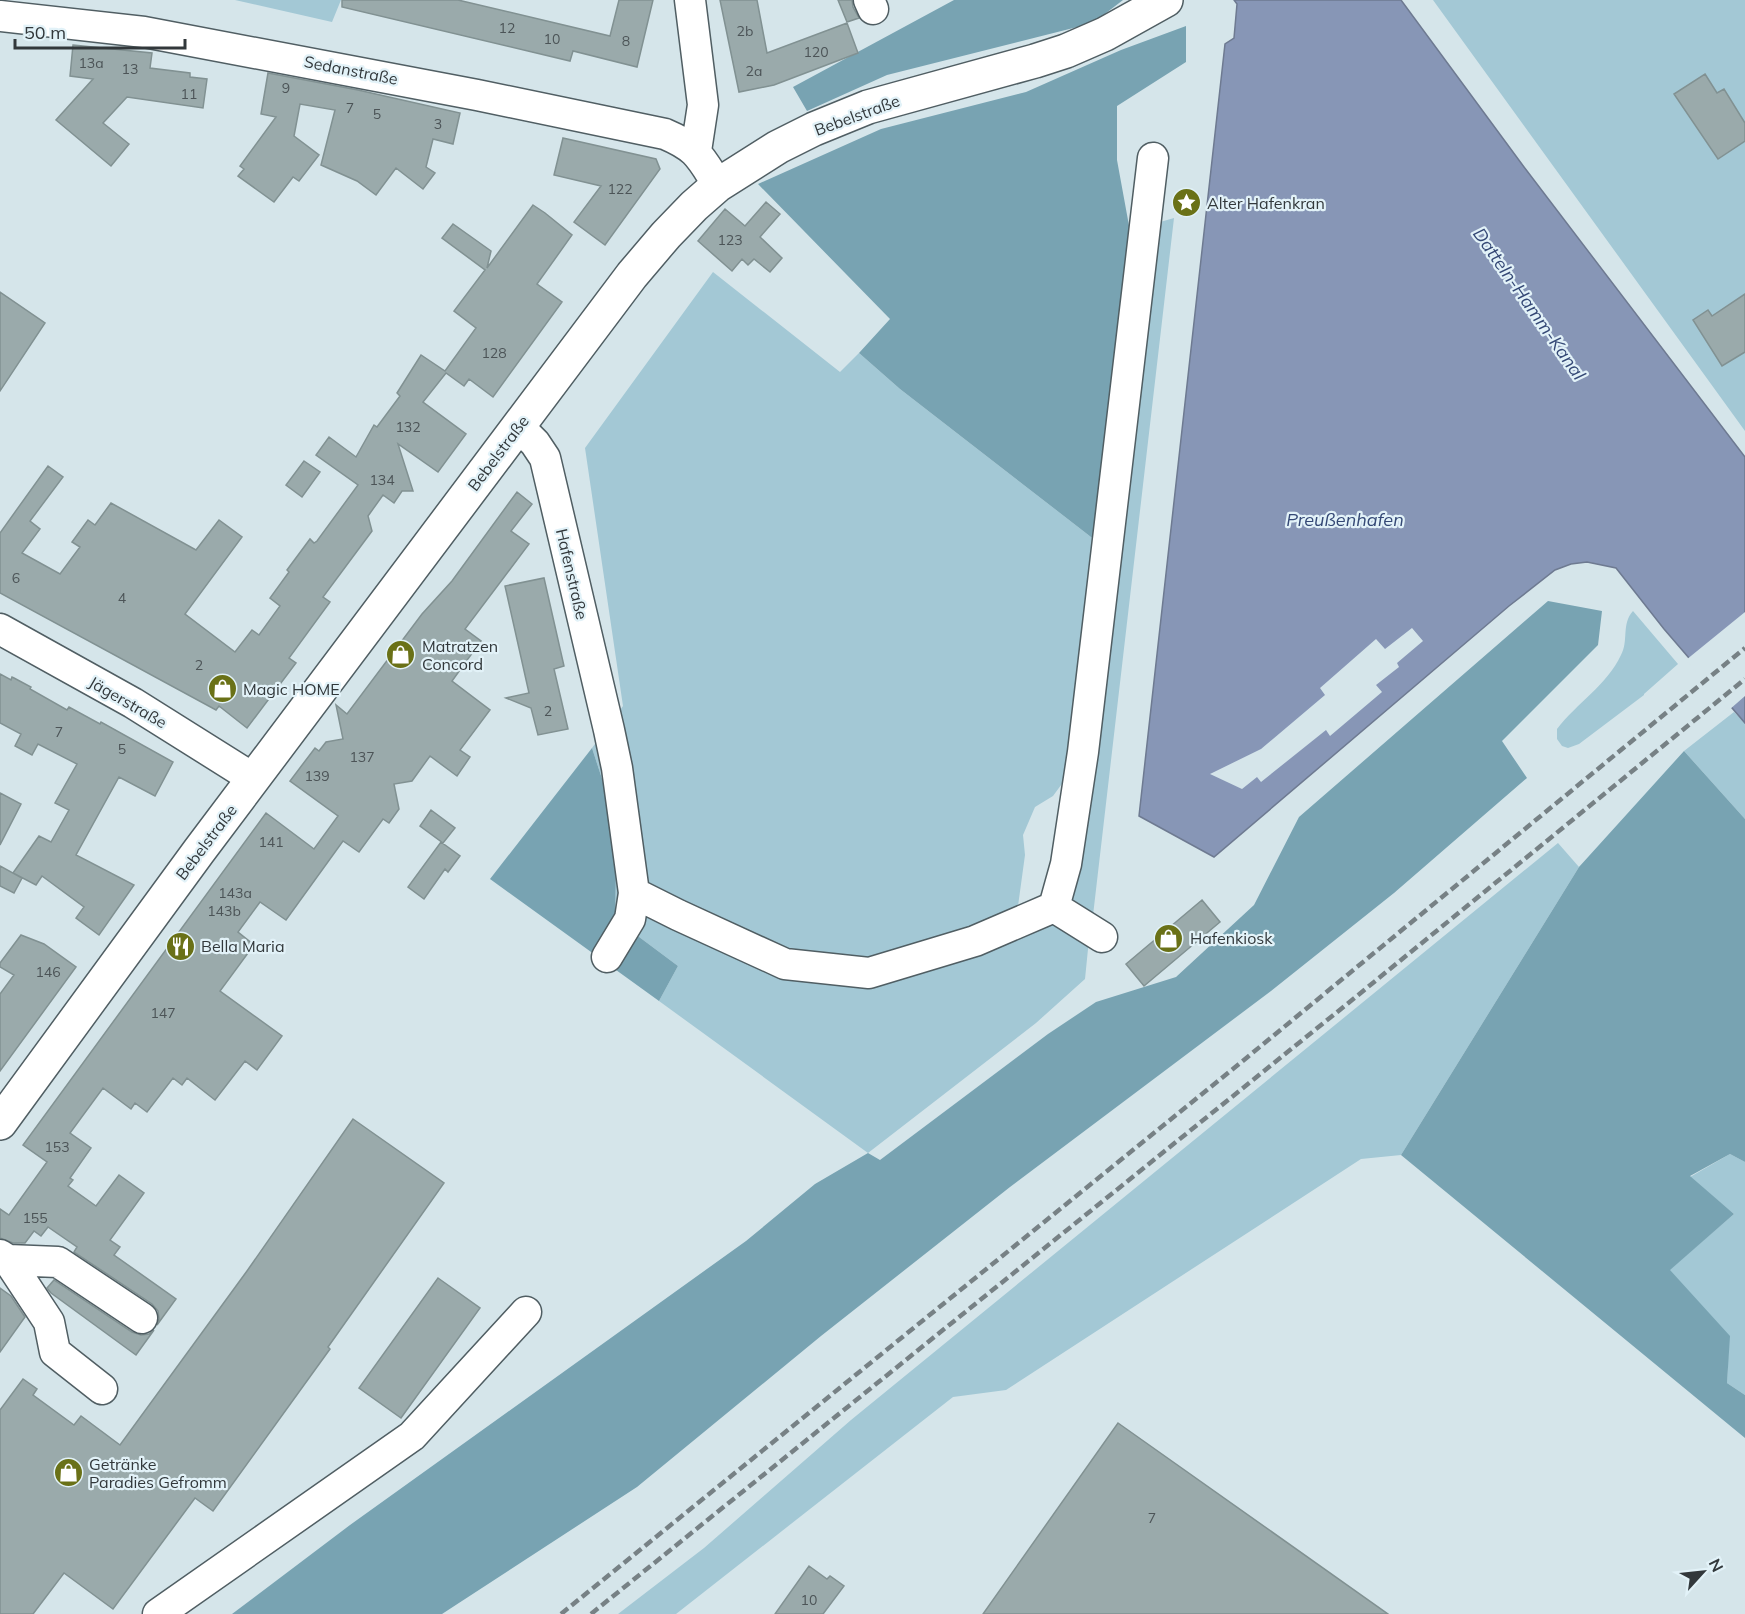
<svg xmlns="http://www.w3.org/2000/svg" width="1745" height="1614" font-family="Mulish,sans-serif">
<rect width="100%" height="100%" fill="#d5e5ea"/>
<!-- green -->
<path fill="#a3c8d5" d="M235,0H341L332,22Z
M1433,0H1745V431Z
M1174,218L1092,924L1071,910L1074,861L1150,225Z
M713,272L840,372L859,353L900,389L1100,544L1064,781L1053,796L1035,807L1023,835L1025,855L1018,906L1007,918L1050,920L1089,939L1085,979L1036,1023L868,1153L659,1001L678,966L615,919L617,825L592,748L623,706L585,448Z
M1633,611L1678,664L1644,694V695L1579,744L1568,748L1562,746L1557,739V729C1577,703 1607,685 1621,655C1629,641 1621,624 1633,611Z
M1734,712L1745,723V819L1684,751Z
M1558,843L1579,867L1401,1155L1361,1159L1006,1390L953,1397L676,1614H618L704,1548L851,1420Z
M1730,1154L1745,1162V1395L1727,1383L1729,1336L1669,1270L1734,1214L1690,1177Z"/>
<!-- forest -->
<path fill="#78a3b2" d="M954,0H1123L1093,23L887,75L807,111L793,87Z
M1186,26V62L1117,106V160L1134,253L1100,544L900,389L859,353L890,319L758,184L881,129L1026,92L1121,50Z
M1548,601L1602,611L1598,645L1502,741L1527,778L1394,893L1271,991L1010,1187L821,1336L637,1487L442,1614H232L350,1525L746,1241L815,1184L868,1153L880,1160L1048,1034L1096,1002L1176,977L1254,905L1299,817Z
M592,748L617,825L615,919L678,966L659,1001L490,879Z
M1684,751L1745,819V1162L1730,1154L1690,1176L1734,1214L1670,1270L1730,1336L1727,1383L1745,1395V1438L1401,1155L1579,867Z"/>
<!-- water -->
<path fill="#8796b6" stroke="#6e7a91" stroke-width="1.5" d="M1234,0H1401L1524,167L1745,457V723L1664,629L1616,568L1587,562L1571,564L1555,570L1509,606L1214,857L1139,816L1225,44L1234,38L1237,4Z"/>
<!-- pier -->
<path fill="#d5e5ea" d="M1745,612V696L1729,710L1686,660Z
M1412,628L1423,641L1397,663L1399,667L1376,685L1382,692L1330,736L1326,730L1261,782L1257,777L1242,789L1210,774L1261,749L1325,695L1320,688L1376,639L1385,649Z"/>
<!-- building -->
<path fill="#9aaaab" stroke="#819192" stroke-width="1.5" d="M342,0H458L610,36L619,0H653L637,67L573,51L570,61L342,7Z
M720,0H757L767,53L847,23L858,53L774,85L739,92Z
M838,0H852L853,7L859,18L847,22Z
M73,45L152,53L150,68L190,73V77L207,79L203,108L127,97L103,123L129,144L111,166L56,120L93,79L70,76Z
M268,73L358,90L460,113L453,144L433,139L426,167L435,173L423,189L396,168L376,195L357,181L321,165L335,110L300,104L294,136L319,155L299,181L293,177L274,202L238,176L244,169L240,166L276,117L261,114Z
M1705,74L1717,93L1724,89L1745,123V141L1718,159L1674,94Z
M563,138L656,159L660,169L605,245L574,222L601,186L554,175Z
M766,202L780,214L760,237L782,258L770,272L754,259L748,265L742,259L732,271L698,241L725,209L745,226Z
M533,205L545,213L572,235L537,284L562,302L493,397L469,379L464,386L446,373L423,402L466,434L438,472L398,444L413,491H402L394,503L383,495L368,516L372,531L323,597L330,602L289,658L296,663L247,728L219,706L216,710L0,593V533L48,466L63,477L30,521L40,529L22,553L60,574L80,547L72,542L88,520L95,525L111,503L196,550L219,520L242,537L185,614L235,652L252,630L259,635L280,606L270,598L289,572L287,570L310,539L314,543L317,541L358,485L316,455L329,437L356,457L374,425L377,427L400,396L397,393L421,355L445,371L476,328L454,311L485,270L442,238L453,224L491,251L487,268Z
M0,292L45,323L0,391Z
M1745,294V352L1722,366L1693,320L1708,310L1712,316Z
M304,461L320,472L302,497L286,485Z
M517,492L532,504L511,531L529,544L465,629L481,641L452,681L490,710L460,750L470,757L457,776L430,756L412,781L394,784L399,809L389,823L383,819L359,852L343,841L286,920L260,902L238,932L254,945L220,991L282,1036L257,1070L245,1061L215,1100L187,1078L182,1085L173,1078L147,1112L135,1103L131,1109L103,1088L70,1133L91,1148L70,1178L73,1180L68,1186L96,1206L119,1175L144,1193L110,1240L120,1247L114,1255L176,1299L157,1325L159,1319L158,1311L152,1304L74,1252L77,1247L48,1227L41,1236L34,1231L25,1243H13L0,1238V1209L9,1215L47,1162L23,1145L266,813L314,849L338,816L290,781L315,748L319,751L326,742L343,739L336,705L347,714L422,614L452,581Z
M544,578L564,666L554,669L568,729L538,735L531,708L506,698L529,693L505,586Z
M0,674L11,680L12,677L14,678L31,687L30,689L67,710L69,707L100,724L101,722L173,762L155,796L119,777L76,855L134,885L99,935L76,918L84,907L42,876L36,885L13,873L39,836L51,842L69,810L55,803L77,764L38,744L32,755L15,746L21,734L0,723Z
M0,793L21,804L0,845Z
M431,810L455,828L443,843L420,826Z
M441,842L460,856L448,872L445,869L424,899L408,887Z
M0,866L22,878L14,893L0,886Z
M1202,900L1220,922L1144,986L1126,964Z
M21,935L44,944L76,967L0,1071V994L14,975L0,967V963Z
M353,1119L444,1183L328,1347L330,1349L213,1511L195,1498L113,1609L64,1573L33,1614H0V1410L23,1379L37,1389L33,1395L74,1425L81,1416L120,1445L247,1271Z
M438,1278L480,1308L401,1418L359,1388Z
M54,1280L132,1332L141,1335L149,1334L154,1330L136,1355L51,1293L47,1288Z
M0,1288L11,1296L25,1317L0,1352Z
M1118,1423L1388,1614H983Z
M809,1566L827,1579L830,1576L844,1586L823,1614H775Z"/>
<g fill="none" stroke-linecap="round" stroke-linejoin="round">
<defs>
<path id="minor" d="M690,0L703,105L696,151
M869,0L873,9
M0,16L144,32L477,95L665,134C698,148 700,157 718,185
M518,426L535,443L545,458L609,730L617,768L634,893L678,915L785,964L869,973L975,941L1054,907L1102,937
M0,629L133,703L254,779
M1054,907L1066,864L1083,752L1153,158
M607,957L630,919L634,893
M0,1255L8,1260L58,1262L142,1318
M8,1260L49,1322L55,1352L102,1389
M158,1614L412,1436L526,1312"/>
<path id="major" d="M0,1123L199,851L632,275L666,235L694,206L718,185L778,147L814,129L868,107L1035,61L1066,51L1105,34L1166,0"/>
</defs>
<!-- minor casing -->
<use href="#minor" stroke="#505e63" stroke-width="33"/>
<!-- major casing -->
<use href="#major" stroke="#505e63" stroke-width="36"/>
<!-- minor -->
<use href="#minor" stroke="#fff" stroke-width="30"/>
<!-- major -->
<use href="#major" stroke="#fff" stroke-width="33"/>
<!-- rail -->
<path stroke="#778185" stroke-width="4.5" stroke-dasharray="9 4.5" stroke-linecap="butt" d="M561,1614L1239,1064L1745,648
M591,1614L1352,1000L1745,679"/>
</g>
<!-- icons -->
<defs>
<symbol id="sight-disc" viewBox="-11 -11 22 22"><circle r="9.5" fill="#6a7117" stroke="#e2f2f8"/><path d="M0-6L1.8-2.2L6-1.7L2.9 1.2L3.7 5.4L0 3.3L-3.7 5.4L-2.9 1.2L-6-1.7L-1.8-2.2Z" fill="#fff"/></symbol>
<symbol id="shop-disc" viewBox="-11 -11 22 22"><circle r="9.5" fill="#6a7117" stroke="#e2f2f8"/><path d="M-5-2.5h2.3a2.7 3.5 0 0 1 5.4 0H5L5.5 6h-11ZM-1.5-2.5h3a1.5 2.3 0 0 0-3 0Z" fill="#fff"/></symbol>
<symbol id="restaurant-disc" viewBox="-11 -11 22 22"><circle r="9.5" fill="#6a7117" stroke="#e2f2f8"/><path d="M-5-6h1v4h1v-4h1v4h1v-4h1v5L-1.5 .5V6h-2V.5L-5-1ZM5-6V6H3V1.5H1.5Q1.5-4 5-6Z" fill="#fff"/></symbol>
</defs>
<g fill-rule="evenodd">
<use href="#sight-disc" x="1170" y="186" width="33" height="33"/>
<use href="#shop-disc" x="384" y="638" width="33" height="33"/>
<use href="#shop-disc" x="206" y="672" width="33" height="33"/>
<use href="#shop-disc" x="1152" y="922" width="33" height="33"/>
<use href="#restaurant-disc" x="164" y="930" width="33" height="33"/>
<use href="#shop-disc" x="52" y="1456" width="33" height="33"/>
</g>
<g text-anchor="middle" stroke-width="4.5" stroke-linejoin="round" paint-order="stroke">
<!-- number labels -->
<g font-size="14" fill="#4c5457">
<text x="507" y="33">12</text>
<text x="745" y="36">2b</text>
<text x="552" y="44">10</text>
<text x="626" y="46">8</text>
<text x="816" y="57">120</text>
<text x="91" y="68">13a</text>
<text x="130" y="74">13</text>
<text x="754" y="76">2a</text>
<text x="286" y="93">9</text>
<text x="189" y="99">11</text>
<text x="350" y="113">7</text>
<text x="377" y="119">5</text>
<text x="438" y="129">3</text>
<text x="620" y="194">122</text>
<text x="730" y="245">123</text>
<text x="494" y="358">128</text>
<text x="408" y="432">132</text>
<text x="382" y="485">134</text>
<text x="16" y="583">6</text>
<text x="122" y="603">4</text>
<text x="199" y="670">2</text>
<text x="548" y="716">2</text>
<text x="59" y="737">7</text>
<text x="122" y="754">5</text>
<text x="362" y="762">137</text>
<text x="317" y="781">139</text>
<text x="271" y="847">141</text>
<text x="235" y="898">143a</text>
<text x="224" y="916">143b</text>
<text x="48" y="977">146</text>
<text x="163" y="1018">147</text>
<text x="57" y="1152">153</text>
<text x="35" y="1223">155</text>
<text x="1152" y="1523">7</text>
<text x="809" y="1605">10</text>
</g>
<!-- street labels -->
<g font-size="16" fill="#32383b" stroke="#e2f2f8">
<text transform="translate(351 70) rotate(11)" y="6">Sedanstraße</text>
<text transform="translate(857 115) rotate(-20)" y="6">Bebelstraße</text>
<text transform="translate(498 453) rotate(-53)" y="6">Bebelstraße</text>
<text transform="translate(572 574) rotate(77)" y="6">Hafenstraße</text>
<text transform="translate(128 702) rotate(30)" y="6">Jägerstraße</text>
<text transform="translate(206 842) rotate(-53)" y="6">Bebelstraße</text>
</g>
<!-- poi labels -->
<g font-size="16" fill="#32383b" stroke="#e2f2f8" text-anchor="start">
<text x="1207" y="209">Alter Hafenkran</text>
<text x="422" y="652">Matratzen<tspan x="422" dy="18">Concord</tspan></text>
<text x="243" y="695">Magic HOME</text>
<text x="1190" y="944">Hafenkiosk</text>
<text x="201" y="952">Bella Maria</text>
<text x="89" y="1470">Getränke<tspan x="89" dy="18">Paradies Gefromm</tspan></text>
</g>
<!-- water labels -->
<g font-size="18" font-style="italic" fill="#344875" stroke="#e2f2f8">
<text transform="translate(1529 304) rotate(55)" y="6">Datteln-Hamm-Kanal</text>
<text x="1345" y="526">Preußenhafen</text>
</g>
</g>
<!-- north arrow -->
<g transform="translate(1703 1572) rotate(63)" stroke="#e2f2f8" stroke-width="4.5" paint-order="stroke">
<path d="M0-4.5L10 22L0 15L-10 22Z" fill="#32383b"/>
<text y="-9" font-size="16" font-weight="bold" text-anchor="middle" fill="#32383b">N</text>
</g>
<!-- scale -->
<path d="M15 39v9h170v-9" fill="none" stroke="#32383b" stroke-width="3"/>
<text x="24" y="39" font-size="18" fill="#32383b" stroke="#e2f2f8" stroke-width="4.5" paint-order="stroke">50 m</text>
</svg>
